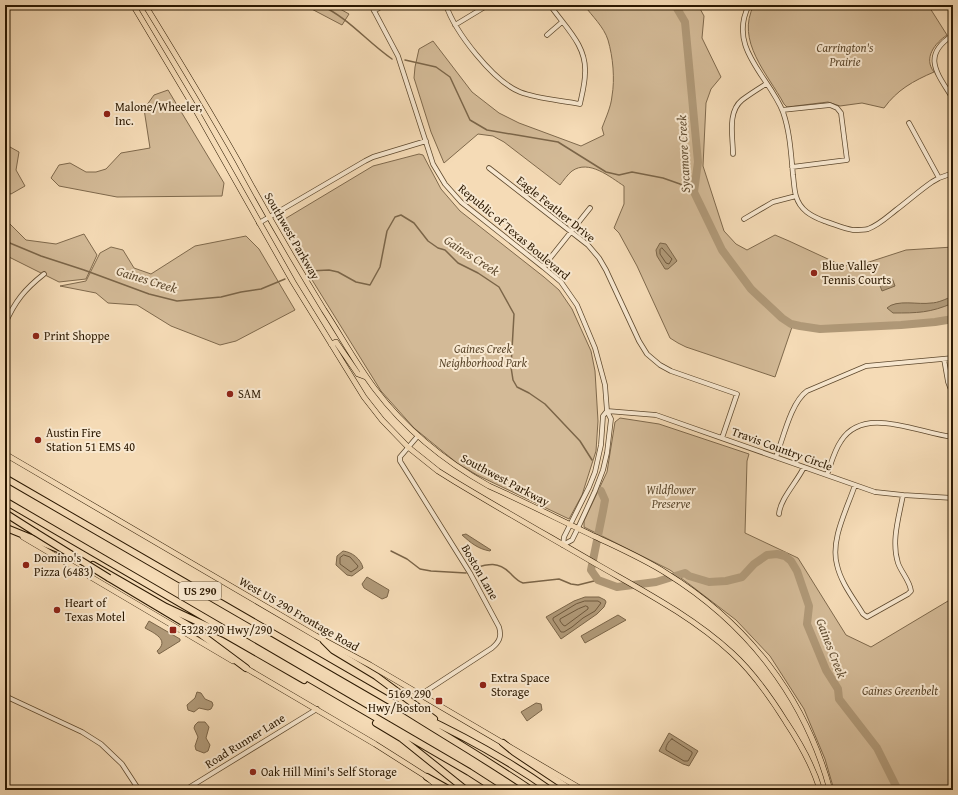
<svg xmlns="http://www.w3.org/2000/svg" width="958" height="795" font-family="'Gentium Book Plus',serif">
<rect width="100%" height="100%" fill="#f5dbb6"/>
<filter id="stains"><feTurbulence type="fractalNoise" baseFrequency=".005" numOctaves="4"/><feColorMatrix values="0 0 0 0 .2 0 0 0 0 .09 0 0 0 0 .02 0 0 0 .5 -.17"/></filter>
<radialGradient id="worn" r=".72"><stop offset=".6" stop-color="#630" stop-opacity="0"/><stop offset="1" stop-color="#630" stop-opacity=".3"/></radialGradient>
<!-- green -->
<path fill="#d3ba97" stroke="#7f694c" d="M304,5H333L349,14L342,25Z
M584,5H698L704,16L702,38L721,77L711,89L706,103L703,166L724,231L736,244L747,250L775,235L789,241L843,266L866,263L906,250L953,247V322L889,328L828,331L792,327L775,377L686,347L678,343L670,338L637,266L619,233L614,228L624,204V186C610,177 589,159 572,171C568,174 563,181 560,185L504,142L493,136L478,134L444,163L431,132L414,78L415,67L419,49L433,41L472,92L499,113L519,123L581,146L604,135L602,128C606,117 611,107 612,96C615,79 613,57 608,40C604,27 592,16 584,5Z
M754,5H928L947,35C935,43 923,58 934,72C913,81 897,90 884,108L862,103L840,106L828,102L787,107L784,104C768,74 735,41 754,5Z
M168,90L224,183L222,196L117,197L59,186L51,178L59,165L70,163L86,172H96L106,169L121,153L150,148L144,109L154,95Z
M10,147L19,152L16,170L25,186L11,194L5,192V153Z
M419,154L423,155L441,189L460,211L544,277L559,290L572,309L591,351L595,371L598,421L596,451L582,495L569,519L477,475L457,463L414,428L381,391L309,275L282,226L283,220L373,166Z
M5,219L26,240L56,244L84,234L97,255L86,279L59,282L5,255Z
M246,236L259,249L295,310L236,341L220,345L171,326L137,305L108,303L96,293L60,286L86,281L100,253L111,247L123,250L134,268L151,274L195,246Z
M620,418L659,424L749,454L747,461L745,533L798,558L846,635L871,647L953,598V790H834L825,759L804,709L770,656L736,620L689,584L670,570L584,527V521L607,472L615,422Z"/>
<!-- water -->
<path fill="#b09978" stroke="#7b6548" d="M660,243L666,244L677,261L668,269H665L657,256L656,250Z
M892,278L895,286L882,291L879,283Z
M953,296V303C930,313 917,313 893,313L887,308C896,299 919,305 931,303C938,303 946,299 953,296Z
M466,534L491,550L490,551C478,549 471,543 462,535Z
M343,551C352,552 361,559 363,568L352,576L347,575L336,565L337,556Z
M367,577L389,590L387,597L382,599L364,588L362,584Z
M585,597H599L605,600L606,602L604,607L597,614L561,639L546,617L574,601Z
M618,615L626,620L585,643L581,636Z
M149,621L180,639V641L159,654L157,651C170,640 154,633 145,628Z
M197,692L201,693L205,699L212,702L213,705L211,709L208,710L199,708L194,712L188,710L187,705L195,698Z
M536,703L541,704L542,710L527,721L521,712Z
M198,722H205L209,727L206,738L210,745L208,751L204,753L196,750L195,746L198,737L194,728L195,725Z
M669,733L698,751L689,766L683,764L659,751Z"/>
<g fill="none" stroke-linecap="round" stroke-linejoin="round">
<!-- shore -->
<path stroke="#6e583c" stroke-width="1" d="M662,248L672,259L669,264L666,263L660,254V250Z
M344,555L350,557L358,566L357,568L351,572L340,564V558Z
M585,601H598L601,603L595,611L583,618L572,627L564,632H561L553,620V618L576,604Z
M586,606L588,607V609L565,626L563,625L560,621V619L578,609Z
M672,739L692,752V754L688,761H684L666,750C665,747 669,740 672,739Z"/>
<!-- stream -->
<path stroke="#7b6548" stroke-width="1.5" d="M320,5C349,18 366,41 392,59
M405,60L436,67L450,77L470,120L487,130L558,142L606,172L619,175L632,172L663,178L680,184L694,192
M5,241L41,256L84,270L149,294L177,301L221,297L241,292L261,289L285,279
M309,271L329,270L338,272L356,282L370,285L380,267L387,231L395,217L401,215L414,223L428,241L438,248L445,250L458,263L478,273L499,287L514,314L511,367L513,380L517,387L529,393L545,404L580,441L592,460
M391,551L407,559L420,569L431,571L466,573
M474,568C488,564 498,561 510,573C514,577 517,581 523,583L559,579L571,584L578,585L598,580"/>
<!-- river -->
<path stroke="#b09978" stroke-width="8" d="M675,5L685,22L698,162L694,192L722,250L751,289L782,318L791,324L800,326L820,329L901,325L935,322L953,319
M601,491L605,500L603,511L591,570L598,580L617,587L656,582L685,573L689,576L709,582L726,581L742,577L754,564L767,555L777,554L785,556L791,561L797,571L809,606L807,624L826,670L838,689L839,699L877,748L898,790"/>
<defs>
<path id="minor" d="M371,5L398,56L433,164L445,184L461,202L543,267L561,282L577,305L595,348L605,385L607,411L611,419L607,453L603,470L595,491L578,528L572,540L563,545
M446,5C455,32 493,81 520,92C538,99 560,100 580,104C582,94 585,84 585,73C587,45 564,26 550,5
M749,5C727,48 769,76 783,112C790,132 791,154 793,175C794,182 794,189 796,196C800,210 811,216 824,221C834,224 844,229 853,230C858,230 864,230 868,229C879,225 887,217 896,210C908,201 919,191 932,182L939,178L953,173
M374,11L384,5
M455,25L488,5
M547,35L562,22
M953,35C920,56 938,74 953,99
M782,110L830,105L837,108L841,113L847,160L792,167
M909,123L939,178
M733,154C733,137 727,112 742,100C750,94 758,89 766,84
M489,168L588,245L599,258L606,270L639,341L647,354L660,365L671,371L737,394L722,438
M744,219L773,202L796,196
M259,223L365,161L373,157L426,141
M543,267L590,208
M5,324C15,301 25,289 44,274
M944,359L948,382L953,395
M607,411L656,415L875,492L903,495L953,498
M417,437L400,457V461L470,573L499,627C502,637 499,642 492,648L420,695
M776,457C783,439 791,402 807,391L866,366L953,358
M827,475C831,464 834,451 841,441C864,404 920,434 953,437
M855,485C847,509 830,540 837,565C841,583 854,599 863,614L867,617L908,594L911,591C910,581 901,572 898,563C891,541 899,517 903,495
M779,514C780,499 797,482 804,467
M563,545L564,537L589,487L595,472L601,445L603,416L607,411
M5,696L82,732L101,744L122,764L139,790
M185,790L317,709"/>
<path id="major" d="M133,5L194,107L293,282L364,397L382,420L408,447L438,471L454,481C502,510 550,537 598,565C645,592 693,617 732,653C754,673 771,698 786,722C800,743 813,766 820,790
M145,5C177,57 208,108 238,161C265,211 294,261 324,310C341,336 356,364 375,389C406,430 444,461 489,486C525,502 560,520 596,537C619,548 644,559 666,573C747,623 805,697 830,790
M331,344L336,342L358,374L366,377
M5,454L316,636L370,665L583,790
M23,537L233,661
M244,667L375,744L427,777L442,790"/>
<path id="highway" d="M5,478L395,704C440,733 486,759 531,790
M5,501L469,772L497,790
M5,513L35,532
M9,529L63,551
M93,565L166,607L224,634L304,680
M109,578L191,627L246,668
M324,641L333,650L376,676L434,719
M415,713C462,735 508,760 550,790
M376,723L401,738L466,790
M503,743L514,752L571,790
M427,777L450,790"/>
</defs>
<!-- minor casing -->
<use href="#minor" stroke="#5e492e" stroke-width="5.5"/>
<!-- major casing -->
<use href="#major" stroke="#2b1801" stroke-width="6"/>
<!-- highway casing -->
<use href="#highway" stroke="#2b1801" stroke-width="8"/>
<!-- minor -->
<use href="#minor" stroke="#f8e8d0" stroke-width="4"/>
<!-- major -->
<use href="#major" stroke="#f5dbb6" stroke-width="5"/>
<!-- highway -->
<use href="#highway" stroke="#f5dbb6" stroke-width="6"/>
<defs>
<path id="highway-bridge" d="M35,532L109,578"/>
</defs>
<!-- highway-bridge casing -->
<use href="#highway-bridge" stroke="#2b1801" stroke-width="8" stroke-linecap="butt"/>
<!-- highway-bridge -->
<use href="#highway-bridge" stroke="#f5dbb6" stroke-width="6"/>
</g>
<!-- markers -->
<g fill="#8f2418" stroke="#f8e8d0" stroke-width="1.5">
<circle cx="107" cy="114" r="4"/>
<circle cx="814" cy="273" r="4"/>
<circle cx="36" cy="336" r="4"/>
<circle cx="230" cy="394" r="4"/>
<circle cx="38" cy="440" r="4"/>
<circle cx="26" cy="565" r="4"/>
<circle cx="57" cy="610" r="4"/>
<rect x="169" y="626" width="8" height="8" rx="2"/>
<circle cx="483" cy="685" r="4"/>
<rect x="435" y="697" width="8" height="8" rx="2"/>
<circle cx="253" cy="772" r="4"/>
</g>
<g text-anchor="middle" stroke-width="4" stroke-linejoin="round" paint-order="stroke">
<!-- shield labels -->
<rect fill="#f8e8d0" stroke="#68563f" stroke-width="1" x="179" y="582" width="42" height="18" rx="3"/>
<g font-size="11" font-weight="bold" fill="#2b1801">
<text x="200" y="595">US 290</text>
</g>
<!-- park labels -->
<g font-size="12" font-style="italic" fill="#5d492e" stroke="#f8e8d0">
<text x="845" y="52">Carrington's<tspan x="845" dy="14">Prairie</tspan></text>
<text x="483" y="353">Gaines Creek<tspan x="483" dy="14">Neighborhood Park</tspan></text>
<text x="671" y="494">Wildflower<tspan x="671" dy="14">Preserve</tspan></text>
<text x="900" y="695">Gaines Greenbelt</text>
</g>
<!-- poi labels -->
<g font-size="12" fill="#2b1801" stroke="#f8e8d0" text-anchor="start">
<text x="115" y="111">Malone/Wheeler,<tspan x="115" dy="14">Inc.</tspan></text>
<text x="822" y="270">Blue Valley<tspan x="822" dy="14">Tennis Courts</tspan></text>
<text x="44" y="340">Print Shoppe</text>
<text x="238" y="398">SAM</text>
<text x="46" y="437">Austin Fire<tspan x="46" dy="14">Station 51 EMS 40</tspan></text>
<text x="34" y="562">Domino's<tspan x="34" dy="14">Pizza (6483)</tspan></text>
<text x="65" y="607">Heart of<tspan x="65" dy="14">Texas Motel</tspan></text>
<text x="181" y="634">5328 290 Hwy/290</text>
<text x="491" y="682">Extra Space<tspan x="491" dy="14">Storage</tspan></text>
<text x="431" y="698" text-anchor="end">5169 290<tspan x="431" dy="14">Hwy/Boston</tspan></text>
<text x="261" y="776">Oak Hill Mini's Self Storage</text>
</g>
<!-- street labels -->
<g font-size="12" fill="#2b1801" stroke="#f8e8d0">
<text transform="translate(556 209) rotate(39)" y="4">Eagle Feather Drive</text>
<text transform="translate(514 232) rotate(40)" y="4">Republic of Texas Boulevard</text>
<text transform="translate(292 236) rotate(60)" y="4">Southwest Parkway</text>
<text transform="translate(782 449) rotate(20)" y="4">Travis Country Circle</text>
<text transform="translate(505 480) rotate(28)" y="4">Southwest Parkway</text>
<text transform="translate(480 572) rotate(60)" y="4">Boston Lane</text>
<text transform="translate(299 614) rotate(30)" y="4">West US 290 Frontage Road</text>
<text transform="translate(245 741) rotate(-32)" y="4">Road Runner Lane</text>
</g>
<!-- water labels -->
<g font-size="13" font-style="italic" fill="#604c31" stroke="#f8e8d0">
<text transform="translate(683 154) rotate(-93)" y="5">Sycamore Creek</text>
<text transform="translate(472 255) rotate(33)" y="5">Gaines Creek</text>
<text transform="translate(147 279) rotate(17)" y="5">Gaines Creek</text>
<text transform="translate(832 648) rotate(69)" y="5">Gaines Creek</text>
</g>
</g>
<!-- margin -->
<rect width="958" height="795" fill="none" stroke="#f5dbb6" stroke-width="20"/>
<rect x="6" y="6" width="946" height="783" fill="none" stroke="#2b1801" stroke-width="2"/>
<rect x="10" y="10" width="938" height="775" fill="none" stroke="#2b1801"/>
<rect width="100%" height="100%" filter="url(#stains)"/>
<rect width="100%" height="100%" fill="url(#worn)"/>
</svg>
